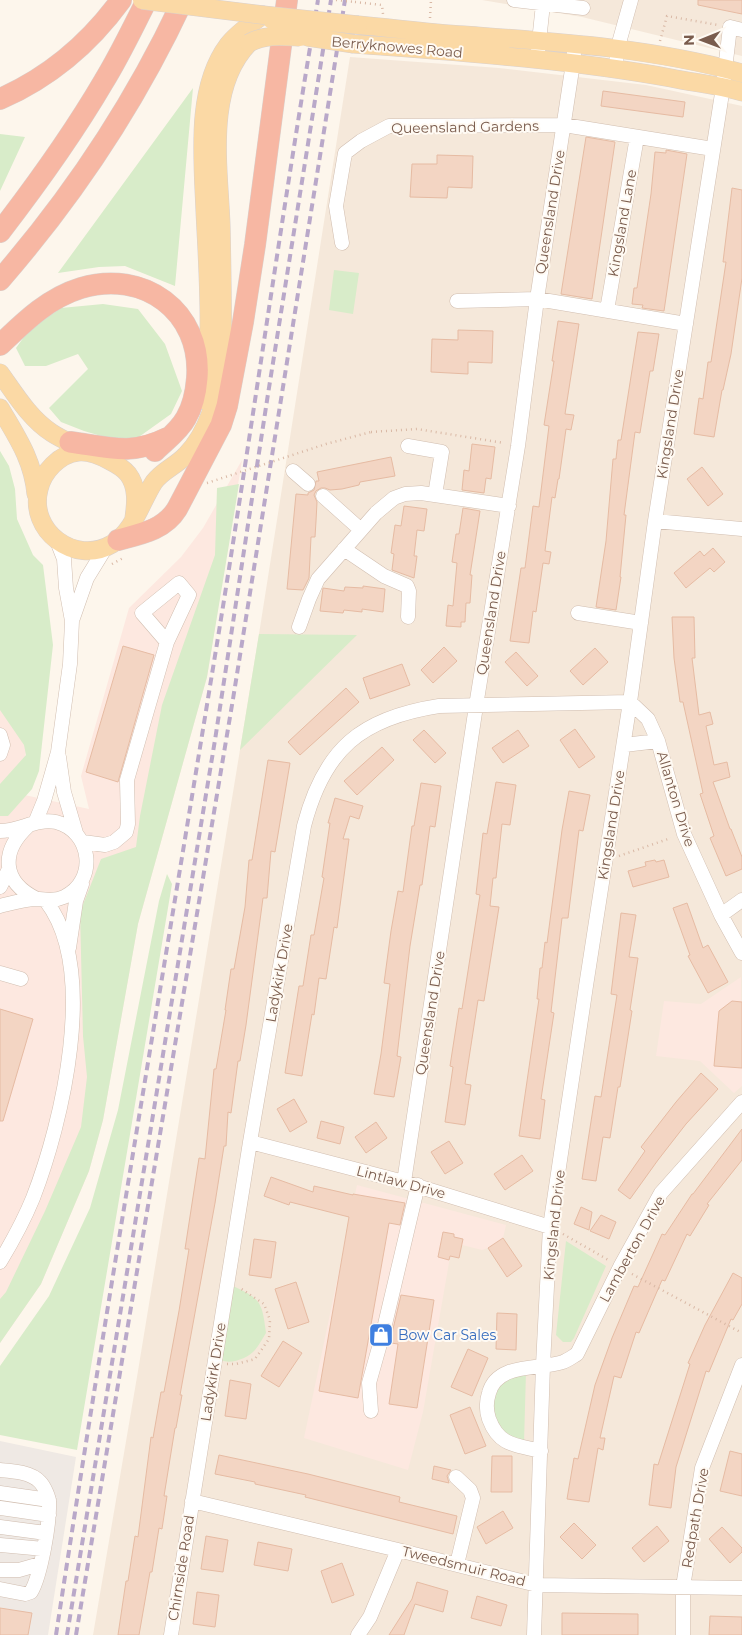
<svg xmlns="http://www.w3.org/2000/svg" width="742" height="1635" font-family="Montserrat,sans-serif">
<rect width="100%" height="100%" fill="#fdf6ec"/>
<!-- residential -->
<path fill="#f5e8da" d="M482,0H742V56L582,17Z
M350,57L499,68L646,85L742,106V1635H93L138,1371L259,634Z"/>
<!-- commercial -->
<path fill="#fde8e0" d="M242,460L207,677L138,924L103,1120L89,1171L41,1284L0,1343V517L39,660L20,794L89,809L81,776L129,608L181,557L203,528Z
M741,977L742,1086L734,1093L700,1061L656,1056L664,1001L701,1004Z
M357,1185L506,1225L503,1238L488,1248L482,1250L462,1245L459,1258L450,1257L423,1412L408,1470L304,1438Z"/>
<!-- industrial -->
<path fill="#efe9e4" d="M0,1441L76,1457L48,1635H0Z"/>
<!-- green -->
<path fill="#d8ecc9" d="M193,88L175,286L125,266L99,267L58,273Z
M0,134L25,137L0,191Z
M334,270L359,273L353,314L329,310Z
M103,304L138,309L165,344L182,391L171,414L129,444L84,431L61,422L49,408L88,369L78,354L46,366H25L16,348L29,330L61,308Z
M0,451L9,466L15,489L17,519L33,555L43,565L53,645L39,771L32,789L8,816H0V784L26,755L24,745L0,710Z
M239,484L207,677L138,924L103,1120L89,1171L41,1284L0,1343V1299L6,1292L45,1211L81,1127L87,1077L83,1036L80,912L101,859L136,847L140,816L162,705L215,555L217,488Z
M259,634L357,635L240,750Z
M167,874L172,884L77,1450L0,1435V1366L49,1296L90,1208L118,1110L159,901Z
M566,1241L606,1266L574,1338L571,1342H563L556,1335Z
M233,1286C261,1299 262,1302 266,1333C263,1338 259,1345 255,1350C248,1358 231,1365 221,1360Z
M526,1372L524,1443L496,1431L491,1395L498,1382Z"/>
<!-- building -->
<path fill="#f3d5c3" stroke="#e6bba3" d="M698,0H742V14L698,5Z
M603,91L685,102L683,117L601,106Z
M586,137L615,142L592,299L561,294Z
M666,150L687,154L664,311L642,308L643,305L632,304L634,288H637L651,194L655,152L666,153Z
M437,155L473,156L472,188L448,187L447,198L410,197L412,164H437Z
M732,188L742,190V278L731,354L723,390H722L714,437L694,434L699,398L703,399L708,362H711L726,262H723Z
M558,321L579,324L565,414L574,415L571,430L566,429L559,479H558L555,498L552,497L545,551L551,552L549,564L543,563L536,612L533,611L529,643L510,641L521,568H525L533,506L539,507L549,426L544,425L554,361H552Z
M458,330L493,331L492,363L468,362V374L431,372L432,339L458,340Z
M638,332L659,334L653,371H650L640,433L635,432L624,515H626L620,577H621L616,610L596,607L606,541L613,459H616L618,440H621Z
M472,444L495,447L491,479L486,478L484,493L462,490L464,470L469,471Z
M391,457L395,476L360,482L359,485L342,489L330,490L325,488H321L316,491L314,495L317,502L316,521L315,537H311L309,578L303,590L287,589L296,494L308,495V493L314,490L316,481H319L317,472Z
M702,467L723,494L708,506L687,479Z
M404,506L427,509L424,531L417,530L414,556H417L414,578L392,570L394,554L391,553L395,525L401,526Z
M463,508L480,511L470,575H472L470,603H466L465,622H461V627L446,626L448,605L453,606L457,563L452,562L456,534H459Z
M713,548L725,562L714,572L710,568L686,588L674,573L700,551L704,556Z
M363,586L385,589L383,612L362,609V612L344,610L343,613L320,611L323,588L344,591L345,587L363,588Z
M672,617H694L695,658H692L699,715L710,712L713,724L706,726L714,765L727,762L730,777L713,782L730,829H731L742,857V869L726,876L710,838L714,836L700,794L703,793L683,702H680L674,658Z
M123,646L154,655L118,782L86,772Z
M444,647L457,661L433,683L421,670Z
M595,648L608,662L583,685L570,671Z
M516,652L538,676L527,686L505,662Z
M402,664L410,685L370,699L363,678Z
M346,688L359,702L300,755L288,742Z
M575,729L595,757L579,768L560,740Z
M424,730L446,753L435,763L413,740Z
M518,730L529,746L503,763L492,748Z
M382,747L394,760L357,795L344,781Z
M268,760L290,763L275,852L271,851L267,898H263L246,1025L240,1061H238L231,1113L228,1112L226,1146H224L215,1203L180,1395H182L176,1428H175L164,1496H167L162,1529L159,1528L152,1572H150L139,1635H118L126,1581H128L135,1536L138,1537L151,1437L153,1438L161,1392H164L179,1311L189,1249H185L199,1158L205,1159L214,1069H216L226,1010H225L231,969H234L245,907L249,860H252Z
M496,782L516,785L510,825L502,824L496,878H493L490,906L499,907L484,1001L478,1000L465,1084L471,1085L465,1125L445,1122L453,1067L450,1066L459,1008L462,1009L480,895L476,894L483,833L487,834Z
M421,783L441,786L435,827L430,826L422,885H420L410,946L397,1056L401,1057L394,1097L374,1094L381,1054L390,984L384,983L391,931L398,891L403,892L412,826H414Z
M569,791L590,795L583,831L579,830L568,918H562L551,1012L554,1013L541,1099L545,1100L540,1139L519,1136L539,999H537L540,968H542L545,942L547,943L562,830Z
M335,798L363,806L359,819L350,816L343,839H349L337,928L334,927L326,979L319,978L314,1015L312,1014L302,1076L285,1073L299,986H303L311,935H314L324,878L322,877L330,823H328Z
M655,860L656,862L664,860L669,877L633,887L628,871L646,866L645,862Z
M687,903L703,948L708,945L728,982L708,993L688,956L690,955L673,908Z
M621,913L636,915L629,957L638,958L630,1010L632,1011L620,1087H618L610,1138L603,1137L596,1181L582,1179L595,1096L601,1097L617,995L611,994Z
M732,1001L742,1002V1068L714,1066L719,1011Z
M0,1009L33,1019L3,1121H0Z
M701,1073L718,1089L686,1124L658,1160L630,1199L618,1190L645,1151L641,1147L676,1102Z
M294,1099L307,1122L290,1132L277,1109Z
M321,1121L344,1127L340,1144L317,1138Z
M376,1122L387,1138L366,1153L355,1137Z
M742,1129V1160L707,1204L709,1205L690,1236L687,1234L665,1281L662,1280L639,1333L636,1332L621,1378L614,1376L600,1438H605L603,1450L598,1448L589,1502L567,1499L574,1458L578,1459L595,1385L612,1338L634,1286L638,1287L662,1234L665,1235L692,1194H693Z
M449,1141L463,1163L445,1174L431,1152Z
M522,1155L533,1171L505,1190L494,1174Z
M271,1177L313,1192L314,1186L353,1195V1194L405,1203L400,1225L389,1223L358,1398L319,1391L349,1217L290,1202L289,1205L264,1196Z
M581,1207L592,1212L589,1230L574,1224Z
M601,1215L616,1222L609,1239L590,1231Z
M443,1232L454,1234V1237L463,1239L459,1258L450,1256L449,1260L438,1257Z
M503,1238L522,1266L507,1277L488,1248Z
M254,1239L276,1242L271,1278L249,1275Z
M733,1273L742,1278V1304L733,1320L731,1319L709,1372L706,1371L676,1467L671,1508L649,1505L654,1464L658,1465L690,1364L688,1363L705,1325Z
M296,1282L309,1322L288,1329L275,1289Z
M401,1295L434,1300L417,1408L389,1404L398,1344L391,1343L393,1329Z
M497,1313L517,1314L516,1350L496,1349Z
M283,1341L302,1353L279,1387L261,1376Z
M468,1349L488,1358L472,1396L451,1387Z
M230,1380L251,1384L246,1419L225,1416Z
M470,1407L486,1446L465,1454L450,1415Z
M730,1451L742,1454V1496L720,1491Z
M219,1455L308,1474L400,1497L399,1502L457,1516L453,1534L305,1497L306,1495L255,1484V1482L215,1474Z
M492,1456H512V1492H491Z
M434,1466L451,1470L447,1476L449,1483L432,1479Z
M503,1511L513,1528L486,1544L477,1527Z
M574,1523L596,1545L582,1559L560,1537Z
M657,1526L669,1541L644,1562L632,1548Z
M722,1527L742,1548V1552L730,1563L709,1539Z
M206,1536L228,1540L223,1572L201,1569Z
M258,1542L292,1549L288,1571L254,1565Z
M342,1563L354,1595L332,1603L321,1571Z
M417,1582L448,1591L443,1612L415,1604L404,1635H389L412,1599Z
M197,1592L219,1595L215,1627L193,1624Z
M477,1596L507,1605L501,1626L471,1618Z
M0,1608L32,1613L28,1635H0Z
M562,1613L638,1614V1635H562Z
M710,1616L742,1617V1635H709Z"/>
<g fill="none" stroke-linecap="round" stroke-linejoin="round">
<defs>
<path id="minor" d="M514,0L583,8
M538,51L543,4
M616,68L617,50L631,0
M342,243L336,206L345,153L361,141L389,126L564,125L713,149
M457,301L537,299L686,324
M607,310L637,137
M408,446L442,452L435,495
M293,471L308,484
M323,496L361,530
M655,521L742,529
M344,549L384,576L407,586L409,591L408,617
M578,613L641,623
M73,618L87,578L106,547
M299,627L309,599L318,579L376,513L394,498L405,494L421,493L509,506
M0,735L3,745L0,754
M624,745L658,741
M59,757L64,792L76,833
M35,823L44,801L58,752L70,664L72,621L66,588L64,559L57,541
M28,826C0,852 2,882 37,899
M0,831C19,831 37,818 56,822C92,831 98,881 64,897C55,901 47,900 38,899C25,899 12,903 0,906
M83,842L105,845L114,842L126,832L128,824L127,780L167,642L189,595L179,583L142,613L167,642
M0,887L9,869
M721,915L742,900
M69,948L76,901L82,884
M0,973L21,979
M250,1142L404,1182L550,1227
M404,1182L476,706L518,446L537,299L573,63L575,43
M0,1262C12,1242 24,1220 33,1198C62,1123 99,970 46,901
M371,1411L369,1383L382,1337L418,1185
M541,1451C516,1445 499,1446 489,1419C486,1410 486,1402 489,1393C497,1362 540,1370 563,1362C568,1360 572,1357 577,1354L620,1267L661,1193L742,1102
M0,1470C12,1471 31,1472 40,1482C44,1486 49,1497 49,1502C50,1522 41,1575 31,1592L25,1594L0,1589
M456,1477L470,1490L473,1498L457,1564
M0,1493L49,1500
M192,1501L398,1550L537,1585L742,1588
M0,1508L49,1515
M0,1527L46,1533
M0,1545L44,1549
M0,1570H19L40,1564
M171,1635L250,1142L304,826C324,749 361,718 439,706L630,702L648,719L658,741L684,834L721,915L742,953
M358,1635L370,1617L398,1550
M534,1635L543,1365L550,1227L586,986L630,702L655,521L723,87L730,27L742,30
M683,1635V1587L702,1468L742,1365"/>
<path id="major" d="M358,25C393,28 428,33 464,35C557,42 652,48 742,73
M354,44C460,52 566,59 671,78C695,83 719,85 742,92
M0,373C15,394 30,419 52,433C61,439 71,443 81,448
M202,400C209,379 209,358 209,336C210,294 207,253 205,211C203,159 195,89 228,45C237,33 251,24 263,15
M0,408C17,437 33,460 36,494
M134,518C136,504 138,487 128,474C124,469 116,464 110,461C101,456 88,451 78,452C59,454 43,472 39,489C28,531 75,566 112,544C134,531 141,502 154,482C163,470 176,466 186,455C210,430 219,392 222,358C223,314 222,269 221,225C219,168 205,88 249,43"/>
<path id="highway" d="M0,99C50,77 89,44 121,0
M0,232C37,184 73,134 104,81C120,55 133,27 147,0
M0,280C73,196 136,101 183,0
M0,345C24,322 48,298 81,288C143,269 202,311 197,378C196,391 193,406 186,418C179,431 165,441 155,451
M70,442C108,447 131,456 167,438
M118,540C141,534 164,530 177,509L221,425L227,406L243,322L255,245L287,0"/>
</defs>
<!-- minor casing -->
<use href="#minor" stroke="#d1beb0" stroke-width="15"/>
<!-- major casing -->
<use href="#major" stroke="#dad1cd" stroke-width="19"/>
<!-- highway casing -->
<use href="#highway" stroke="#dad1cd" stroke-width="22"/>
<!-- path -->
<path stroke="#d9b8a5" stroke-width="2.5" stroke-dasharray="1 4" stroke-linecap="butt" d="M355,2L382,5L383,14
M430,18L431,0
M660,41L667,16L718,25
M371,432L417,429L504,443
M112,564L125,557
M619,856L671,838
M563,1234L610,1261
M632,1274L742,1333
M227,1364H236L255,1359L269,1339L270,1320L264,1304L240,1288"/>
<!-- minor -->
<use href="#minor" stroke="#fff" stroke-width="14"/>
<!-- major -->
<use href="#major" stroke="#fbd9a5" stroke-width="18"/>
<!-- highway -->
<use href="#highway" stroke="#f7b7a3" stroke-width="21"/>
<!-- rail -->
<path stroke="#b9a8c9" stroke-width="4" stroke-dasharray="8 5" stroke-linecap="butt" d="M56,1635C105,1314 160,994 212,674C249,450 280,224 318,0
M67,1635L215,740L268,394L331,0
M76,1635L233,699L345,0"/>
<defs>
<path id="major-bridge" d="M142,0L263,15L358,25
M272,20L308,37L354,44
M249,43C265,34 282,36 300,37"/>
</defs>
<!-- major-bridge casing -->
<use href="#major-bridge" stroke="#dad1cd" stroke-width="19" stroke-linecap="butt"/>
<!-- path-bridge -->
<path stroke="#d9b8a5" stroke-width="2.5" stroke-dasharray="1 4" stroke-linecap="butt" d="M336,0L355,2
M207,483L326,444L371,432"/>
<!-- major-bridge -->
<use href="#major-bridge" stroke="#fbd9a5" stroke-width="18"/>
</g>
<!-- icons -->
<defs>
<symbol id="shop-square" viewBox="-11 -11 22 22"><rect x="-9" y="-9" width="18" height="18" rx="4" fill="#3f7fe0" stroke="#fffaf3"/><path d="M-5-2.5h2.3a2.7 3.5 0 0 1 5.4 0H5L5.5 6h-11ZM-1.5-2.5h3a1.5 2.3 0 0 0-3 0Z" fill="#fff"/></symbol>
</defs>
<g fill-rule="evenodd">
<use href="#shop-square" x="367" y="1321" width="28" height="28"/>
</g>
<g text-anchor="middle" stroke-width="4" stroke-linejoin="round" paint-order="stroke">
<!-- street labels -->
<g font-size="14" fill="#7a5c4d" stroke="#fffaf3">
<text transform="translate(397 47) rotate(5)" y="5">Berryknowes Road</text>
<text transform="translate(465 127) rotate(-1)" y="5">Queensland Gardens</text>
<text transform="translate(550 212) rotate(-81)" y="5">Queensland Drive</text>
<text transform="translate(622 223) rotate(-80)" y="5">Kingsland Lane</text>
<text transform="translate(670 424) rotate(-81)" y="5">Kingsland Drive</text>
<text transform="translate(491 613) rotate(-81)" y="5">Queensland Drive</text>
<text transform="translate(676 799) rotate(73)" y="5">Allanton Drive</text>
<text transform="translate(611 825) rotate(-81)" y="5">Kingsland Drive</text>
<text transform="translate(279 973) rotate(-80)" y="5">Ladykirk Drive</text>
<text transform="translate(430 1013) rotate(-81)" y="5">Queensland Drive</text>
<text transform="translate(401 1182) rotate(15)" y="5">Lintlaw Drive</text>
<text transform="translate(554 1225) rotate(-84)" y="5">Kingsland Drive</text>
<text transform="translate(632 1249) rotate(-61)" y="5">Lamberton Drive</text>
<text transform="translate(213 1372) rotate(-81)" y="5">Ladykirk Drive</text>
<text transform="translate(695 1518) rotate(-80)" y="5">Redpath Drive</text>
<text transform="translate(464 1566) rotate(14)" y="5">Tweedsmuir Road</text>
<text transform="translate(181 1568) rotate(-81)" y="5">Chirnside Road</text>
</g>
<!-- shop labels -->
<g font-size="14" fill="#366cbe" stroke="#fffaf3" text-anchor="start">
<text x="398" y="1340">Bow Car Sales</text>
</g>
</g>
<!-- north arrow -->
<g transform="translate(702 40) rotate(269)" stroke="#fffaf3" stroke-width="4" paint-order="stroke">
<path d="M0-4L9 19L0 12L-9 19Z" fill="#7a5c4d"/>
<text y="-8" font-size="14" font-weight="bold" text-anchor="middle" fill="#7a5c4d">N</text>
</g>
</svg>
